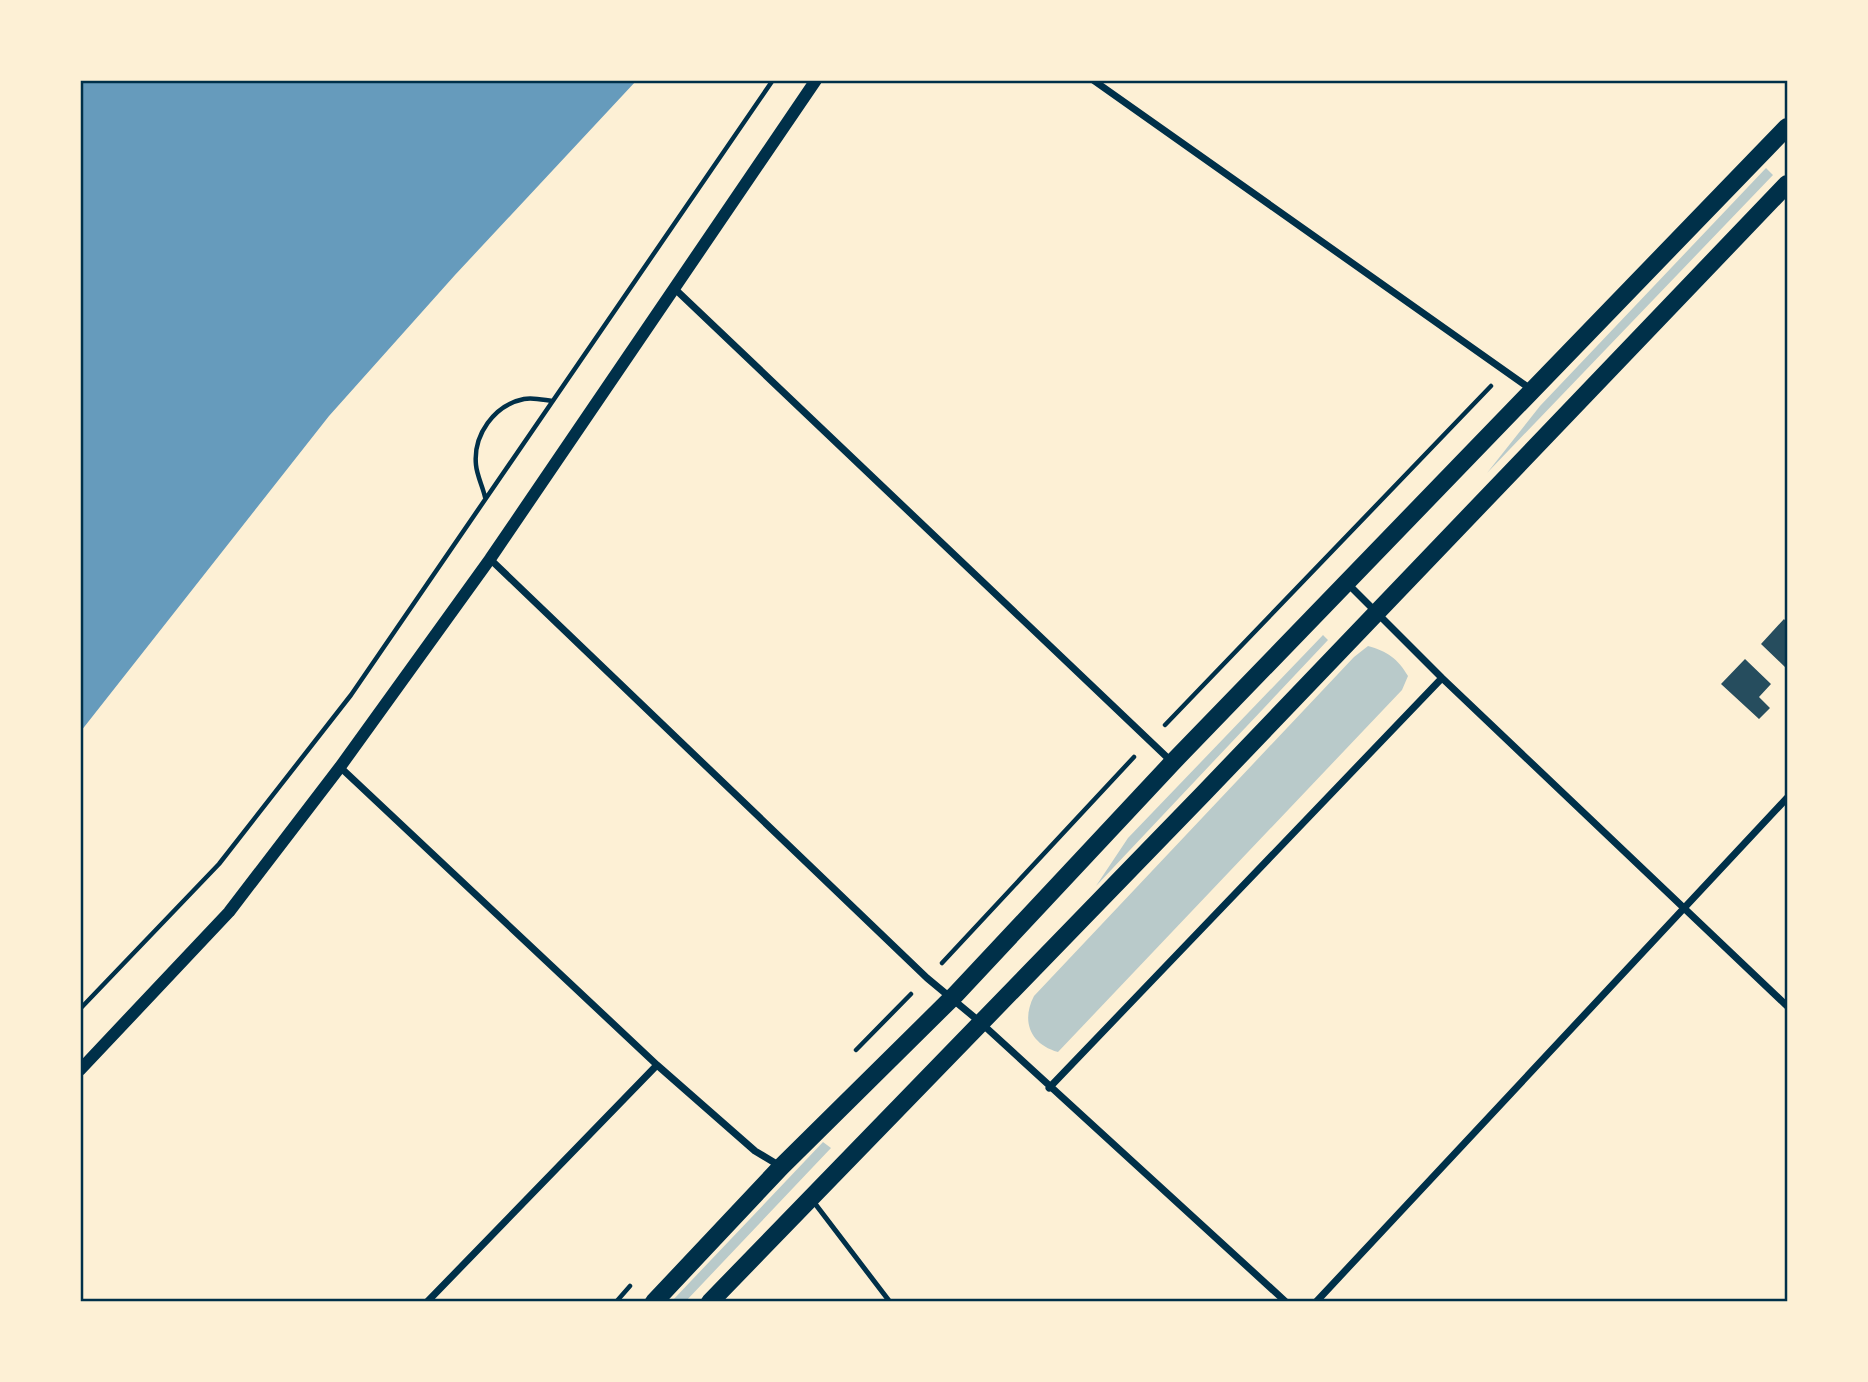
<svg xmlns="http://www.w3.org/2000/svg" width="1868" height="1382" font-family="Montserrat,sans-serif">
<rect width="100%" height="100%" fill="#fdf0d5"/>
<!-- green -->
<path fill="#b9caca" d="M1766,168L1773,175L1487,473L1540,406Z
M1323,635L1328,640L1096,886L1128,838Z
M1368,646C1387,651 1398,659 1408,676L1402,690L1058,1052C1030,1044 1021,1021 1034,996L1354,657Z
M823,1142L831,1148L686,1301H672Z"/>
<!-- water -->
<path fill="#669bbc" d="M81,80L636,81L455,275L329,416L81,731Z"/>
<!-- building -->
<path fill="#264d5e" d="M1784,619L1787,623V669L1761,644Z
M1745,659L1771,684L1759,697L1770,708L1759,719L1721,684Z"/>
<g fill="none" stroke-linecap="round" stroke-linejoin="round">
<!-- path -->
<path stroke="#003049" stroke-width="4.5" d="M485,497C483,487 477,476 476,465C473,435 494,405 524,399C533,397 544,400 552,401
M1165,725L1491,386
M942,963L1134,757
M80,1009L219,864L351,695L773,80
M856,1050L911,994
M616,1302L630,1286"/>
<!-- service -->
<path stroke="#003049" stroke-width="5" d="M813,1201L890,1302"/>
<!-- minor -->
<path stroke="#003049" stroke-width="7" d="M1093,80L1532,390
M675,289L1172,762
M490,559L927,978L980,1022L1286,1302
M1347,583L1442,678L1787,1006
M340,767L657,1065L755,1151L780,1166
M1049,1088L1442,678
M427,1302L657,1065
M1316,1302L1787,798"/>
<!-- tertiary -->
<path stroke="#003049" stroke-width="12" d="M80,1070L229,912L340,767L490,559L816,80"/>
<!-- primary -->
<path stroke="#003049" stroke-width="18" d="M654,1302L781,1167L956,994L1173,762L1787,127
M710,1302L1204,793L1787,184"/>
</g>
<!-- border -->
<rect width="1868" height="1382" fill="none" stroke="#fdf0d5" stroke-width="164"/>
<rect x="82" y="82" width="1704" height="1218" fill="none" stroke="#003049" stroke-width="2.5"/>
</svg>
